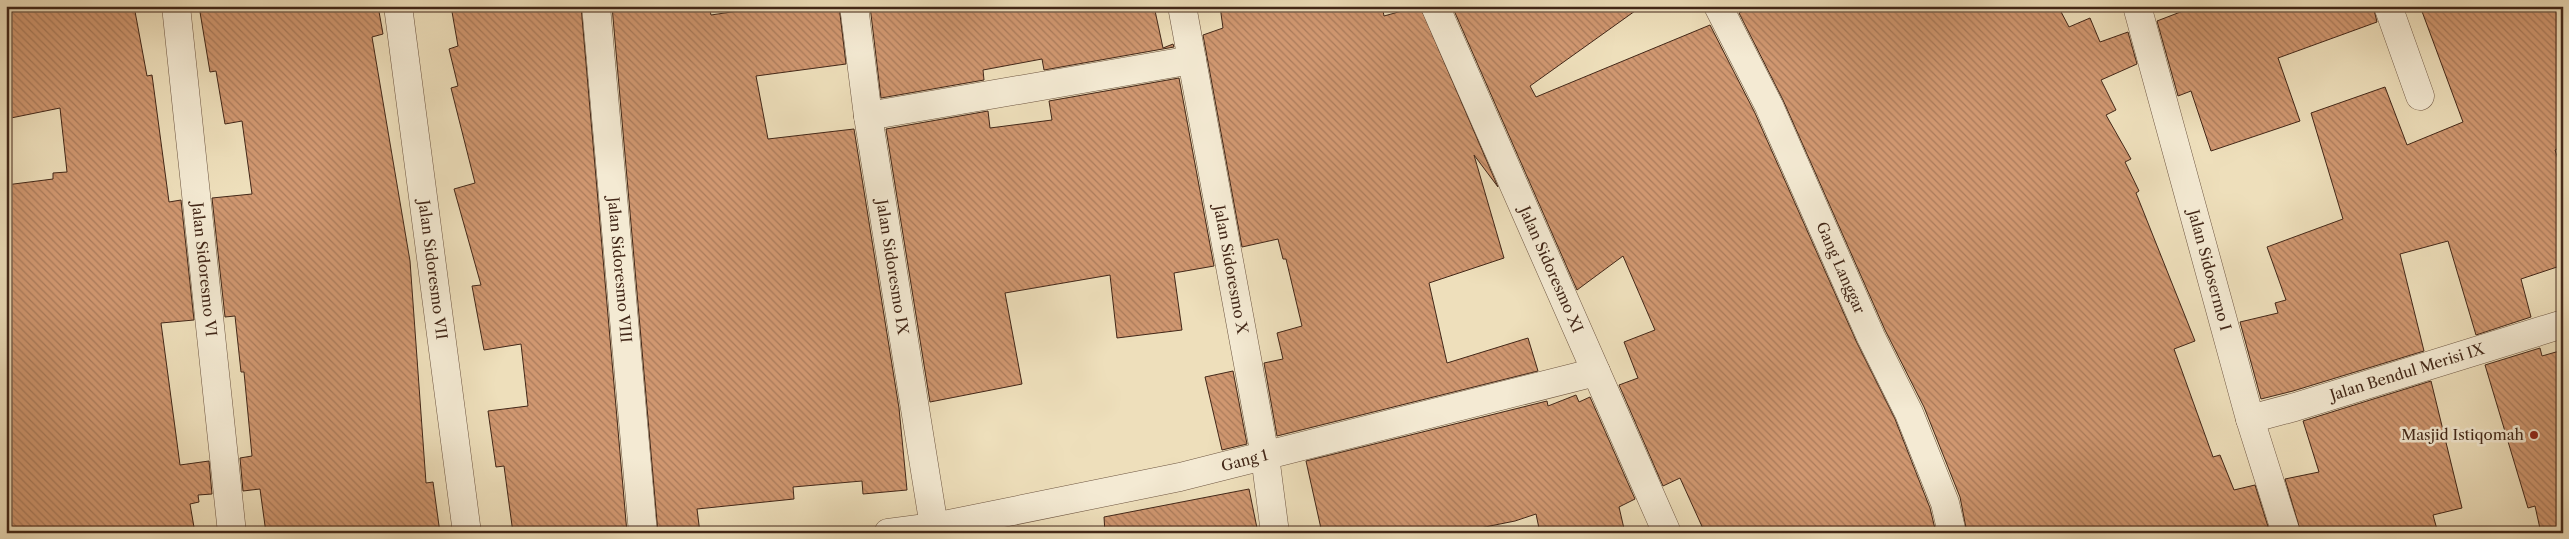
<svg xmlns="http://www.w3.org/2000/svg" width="2569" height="539" font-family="'Libre Caslon Text',serif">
<defs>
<pattern id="building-back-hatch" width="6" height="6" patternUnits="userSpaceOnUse" patternTransform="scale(1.25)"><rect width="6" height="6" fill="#d09770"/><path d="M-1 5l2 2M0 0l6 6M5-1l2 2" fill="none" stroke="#aa7b5b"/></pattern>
</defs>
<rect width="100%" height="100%" fill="#eedfbb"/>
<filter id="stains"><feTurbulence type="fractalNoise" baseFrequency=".004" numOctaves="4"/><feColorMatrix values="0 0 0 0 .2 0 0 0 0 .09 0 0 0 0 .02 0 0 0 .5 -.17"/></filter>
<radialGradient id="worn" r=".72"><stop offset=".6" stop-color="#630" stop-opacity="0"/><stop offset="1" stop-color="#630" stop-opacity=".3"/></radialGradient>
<!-- building -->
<path fill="url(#building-back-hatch)" stroke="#422718" d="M6,6H134L147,76L152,75L169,202L181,200L194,320L161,323L180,465L209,461L212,494L198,495L199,502L190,504L195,533H6V185L53,179V173L67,172L60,108L6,119Z
M199,6H378L383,34L372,37L410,261L426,483L433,482L440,533H266L260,489L243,491L240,458L252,456L244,372H241L235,316L225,317L212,198L252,194L242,121L225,124L216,71L210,72Z
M451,6H581L627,533H513L504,466L496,467L488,411L528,406L521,344L484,350L472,286L481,285L454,189L475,183L451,88L458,86L449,49L458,46Z
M612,6H709L711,15L772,6H839L846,64L756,76L768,139L854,129L899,408L907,490L863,494L862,481L793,487L794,499L697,509L700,533H658Z
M870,6H1154L1163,48L1173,44L1174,47L1044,70L1042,59L983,70L984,80L881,98Z
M1220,6H1382L1384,16L1420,6L1498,187L1474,155L1504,258L1429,283L1447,363L1528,338L1538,371L1277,436L1264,363L1283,359L1277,333L1302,326L1286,259H1283L1278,239L1242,247L1203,35L1223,28Z
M1452,6H1642L1530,86L1536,97L1710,25L1755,113L1857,343L1895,419L1930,508L1936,533H1705L1680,478L1663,486L1619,385L1638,378L1624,342L1655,330L1623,256L1577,290Z
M1754,6H2058L2069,27L2090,18L2100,42L2128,32L2137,64L2101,80L2116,110L2106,115L2131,159L2125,162L2139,191L2136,193L2195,341L2174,349L2213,457L2220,455L2234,490L2255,485L2270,533H1967L1960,497L1924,407L1885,330L1783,100L1739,13Z
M2196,6H2373L2377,22L2278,58L2300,121L2211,151L2191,91L2178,96L2157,21Z
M2420,6H2563V146L2555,150L2563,174V265L2521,279L2531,317L2476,335L2448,241L2400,254L2424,351L2293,391L2261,399L2240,322L2278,313L2275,303L2286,300L2267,247L2343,219L2311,113L2385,87L2407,145L2463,122Z
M1179,78L1214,266L1174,273L1182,330L1117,338L1110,275L1005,293L1022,384L930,402L886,129L988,111L990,128L1052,120L1049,101Z
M2540,348L2542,356L2563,350V533H2541L2535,506L2528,508L2485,365Z
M1233,371L1247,444L1222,450L1205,377Z
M2431,381L2462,508L2433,515L2438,533H2301L2285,479L2319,472L2303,421Z
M1576,395L1579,402L1590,397L1635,499L1619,507L1625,533H1540L1536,514L1515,521L1455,533H1322L1306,461L1547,401L1548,406Z
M1249,489L1258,533H1105L1104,517Z"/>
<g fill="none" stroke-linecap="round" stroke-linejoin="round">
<defs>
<g id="minor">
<path id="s1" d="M176,6L232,533"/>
<path id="s2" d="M398,6L467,533"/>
<path id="s3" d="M596,6L643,533"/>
<path id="s4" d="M854,6L868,116L935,533"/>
<path id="s5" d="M1182,6L1265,456L1275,533"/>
<path id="s6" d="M1435,6L1667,533"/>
<path id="s7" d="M1718,6L1769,106L1871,337L1909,413L1945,503L1952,533"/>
<path id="s8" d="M2137,6L2250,419L2286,533"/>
<path d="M2388,6L2420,96"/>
<path d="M868,116L1192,60"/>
<path id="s9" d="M2250,419L2295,407L2563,324"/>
<path id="s10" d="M888,533L934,527L1180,477L1596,372"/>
</g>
</defs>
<!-- minor casing -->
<use href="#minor" stroke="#6d5541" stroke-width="29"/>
<!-- minor -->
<use href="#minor" stroke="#f4ead3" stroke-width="28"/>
</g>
<!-- markers -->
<circle fill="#8f2418" stroke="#f4ead3" stroke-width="2" cx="2534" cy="435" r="5"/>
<g text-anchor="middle" stroke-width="5" stroke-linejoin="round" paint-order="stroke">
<!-- street labels -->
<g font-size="15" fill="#422718" stroke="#f4ead3">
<text dy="5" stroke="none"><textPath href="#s4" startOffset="264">Jalan Sidoresmo IX</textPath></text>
<text dy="5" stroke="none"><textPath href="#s7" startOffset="289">Gang Langgar</textPath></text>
<text dy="5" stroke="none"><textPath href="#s5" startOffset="268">Jalan Sidoresmo X</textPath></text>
<text dy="5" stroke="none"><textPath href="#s1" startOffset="265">Jalan Sidoresmo VI</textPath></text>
<text dy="5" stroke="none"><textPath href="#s2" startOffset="266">Jalan Sidoresmo VII</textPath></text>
<text dy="5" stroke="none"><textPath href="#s3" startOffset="265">Jalan Sidoresmo VIII</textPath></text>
<text dy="5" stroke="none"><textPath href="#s6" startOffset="288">Jalan Sidoresmo XI</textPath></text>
<text dy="5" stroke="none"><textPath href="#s8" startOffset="274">Jalan Sidosermo I</textPath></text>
<text dy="5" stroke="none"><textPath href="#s9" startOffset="164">Jalan Bendul Merisi IX</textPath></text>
<text dy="5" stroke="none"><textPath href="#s10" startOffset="364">Gang 1</textPath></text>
</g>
<!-- poi labels -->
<g font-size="15" fill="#422718" stroke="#f4ead3" text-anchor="end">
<text x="2524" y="440">Masjid Istiqomah</text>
</g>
</g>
<!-- margin -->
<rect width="2569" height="539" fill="none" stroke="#eedfbb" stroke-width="25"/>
<rect x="8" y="8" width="2554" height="524" fill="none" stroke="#422718" stroke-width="2.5"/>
<rect x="12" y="12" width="2544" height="514" fill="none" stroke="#422718"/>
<rect width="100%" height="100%" filter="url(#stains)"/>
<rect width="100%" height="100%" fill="url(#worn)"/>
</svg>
